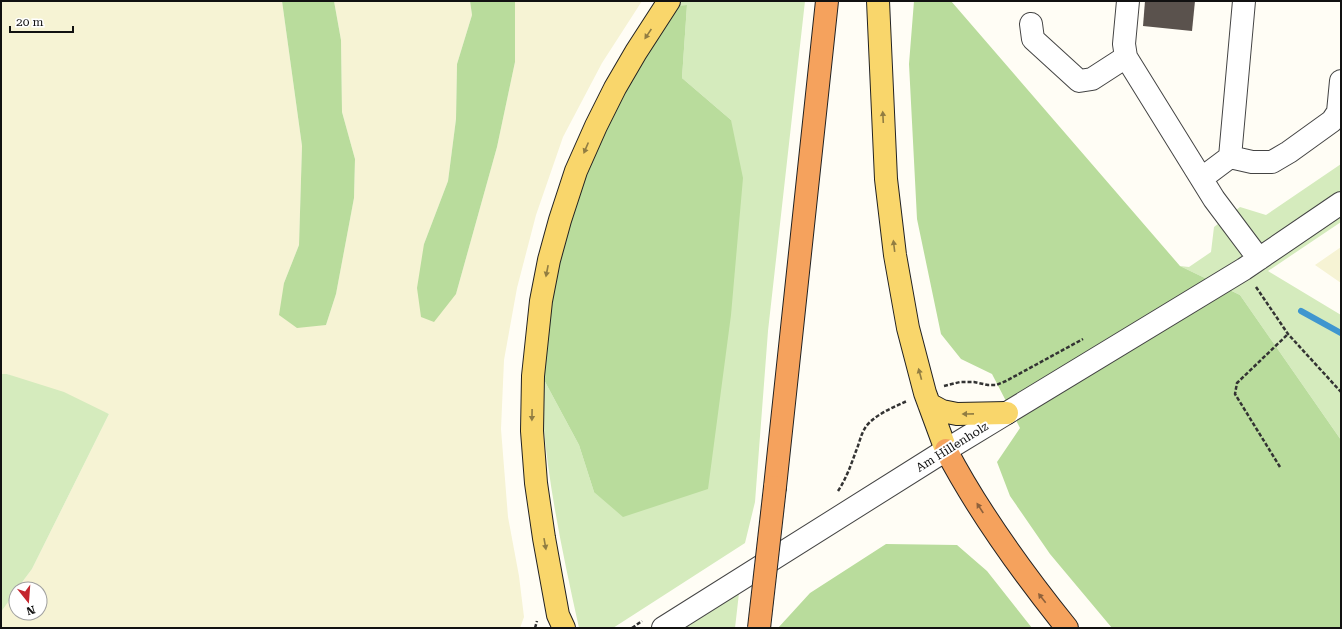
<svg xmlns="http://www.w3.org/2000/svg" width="1342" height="629" font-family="'Roboto Serif',serif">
<rect width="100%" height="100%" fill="#fffdf5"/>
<!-- farmland -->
<path fill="#f6f3d4" d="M1,1H282L302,146L299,245L284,283L326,325L336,294L354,198L355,159L342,112L341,40L334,1H470L472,15L457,64L456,119L448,181L424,244L456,294L497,147L515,62V1H642L602,63L563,137L536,215L517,288L504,360L501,429L508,517L519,576L524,617L520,628H1V612L16,591V613H40V589H17L32,569L109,414L7,374H1Z
M1341,247V283L1315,265Z"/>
<!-- green -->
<path fill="#d5ebbd" d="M676,1H805L768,331L755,502L745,543L613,628H579C564,560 549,490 543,420C542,406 543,392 543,378L579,445L594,492L731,120L682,78L687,5L673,6Z
M1341,164V222L1268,271L1341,315V440L1240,295L1180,266L1189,267L1211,252L1214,227L1240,207L1266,215Z
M1,374H7L64,392L109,414L32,569L17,589H16V591L1,612Z
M739,593L735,628H685Z"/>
<!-- forest -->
<path fill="#b9dc9c" d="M282,1H334L341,40L342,112L355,159L354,198L336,294L326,325L297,328L279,315L284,283L299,245L302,146Z
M470,1H515V62L497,147L456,294L434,322L421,317L417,288L424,244L448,181L456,119L457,64L472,15Z
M914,1H951L1180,266L1240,295L1341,440V628H1112L1050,554L1010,496L997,462L1020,428L992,374L961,359L941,334L917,219L909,64Z
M687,5L682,78L731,120L743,178L731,315L708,489L623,517L594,492L579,445L543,378L550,293L571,214L603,128L673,6Z
M886,544L957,545L987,571L1032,628H778L810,593Z"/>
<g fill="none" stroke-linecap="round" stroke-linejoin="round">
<!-- stream -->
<path stroke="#3f96cf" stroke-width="6" d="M1301,311L1341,333"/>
</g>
<!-- building -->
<path fill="#5a524d" d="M1145,1H1195L1192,31L1143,26Z"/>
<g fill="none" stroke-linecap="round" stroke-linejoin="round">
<defs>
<path id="minor" d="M1128,1L1124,44L1126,57L1214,199L1259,259
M1031,24L1033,39L1079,81L1092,79L1126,57
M1230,157L1252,162H1272L1289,152L1332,121L1338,112L1341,81
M1202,178L1230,157L1244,1
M663,628L946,450L1244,269L1341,203"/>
<path id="major" d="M878,1L886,179L895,255L908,328L925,393L946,450
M929,404L942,411L957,414L1007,413
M564,628L558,615L544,538L536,483L532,431L533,376L541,301L549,260L560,220L576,171L596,126L615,88L636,52L669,1"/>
<path id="highway" d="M946,450C979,513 1022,572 1067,628
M775,487L827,1"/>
</defs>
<!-- minor casing -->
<use href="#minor" stroke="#444" stroke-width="24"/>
<!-- major casing -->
<use href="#major" stroke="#222" stroke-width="24"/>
<!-- highway casing -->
<use href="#highway" stroke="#222" stroke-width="24"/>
<!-- path -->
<path stroke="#333" stroke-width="2.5" stroke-dasharray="4 2" stroke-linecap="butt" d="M1256,287L1288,334L1341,392
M944,386L960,382H974L988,385H996L1006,381L1083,339
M1280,467L1235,394L1237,383L1288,334
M838,491C846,479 851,465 856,451C860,442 861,431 869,423C879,413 894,407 907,401
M535,628L537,621
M632,628L642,621"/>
<!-- minor -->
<use href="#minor" stroke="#fff" stroke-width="22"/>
<!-- major -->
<use href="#major" stroke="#f9d66b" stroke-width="22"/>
<!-- highway -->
<use href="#highway" stroke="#f5a25d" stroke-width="22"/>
<defs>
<path id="highway-bridge" d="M759,628L775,487"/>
</defs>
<!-- highway-bridge casing -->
<use href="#highway-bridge" stroke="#222" stroke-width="24" stroke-linecap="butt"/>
<!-- highway-bridge -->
<use href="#highway-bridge" stroke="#f5a25d" stroke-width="22"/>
</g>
<!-- one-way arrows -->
<defs><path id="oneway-solid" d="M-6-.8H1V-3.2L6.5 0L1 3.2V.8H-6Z"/></defs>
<g fill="#917d42">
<use href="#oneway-solid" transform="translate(648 34) rotate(124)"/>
<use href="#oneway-solid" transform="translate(883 117) rotate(-93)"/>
<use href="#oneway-solid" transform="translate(586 148) rotate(113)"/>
<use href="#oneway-solid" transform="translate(894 246) rotate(-97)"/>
<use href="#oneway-solid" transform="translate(547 271) rotate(101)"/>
<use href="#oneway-solid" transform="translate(920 374) rotate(-105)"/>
<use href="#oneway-solid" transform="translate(968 414) rotate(179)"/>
<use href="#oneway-solid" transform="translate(532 415) rotate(91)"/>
<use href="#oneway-solid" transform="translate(545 544) rotate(80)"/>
</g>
<g fill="#8e613b">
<use href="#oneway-solid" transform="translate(980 508) rotate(-123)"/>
<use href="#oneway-solid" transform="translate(1042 598) rotate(-128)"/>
</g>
<g text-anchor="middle" stroke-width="4" stroke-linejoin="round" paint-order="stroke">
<!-- street labels -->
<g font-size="12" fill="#111" stroke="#fff">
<text transform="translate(952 447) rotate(-32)" y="4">Am Hillenholz</text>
</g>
</g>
<!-- border -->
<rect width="1342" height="629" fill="none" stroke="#111111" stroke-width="4"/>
<!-- north arrow -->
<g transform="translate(28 601) rotate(163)"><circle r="19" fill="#ffffff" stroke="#a0a0a0"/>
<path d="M0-3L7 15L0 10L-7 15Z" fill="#c4262e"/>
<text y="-6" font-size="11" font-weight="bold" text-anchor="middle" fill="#111111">N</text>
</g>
<!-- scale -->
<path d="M10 26v6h63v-6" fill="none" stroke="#111111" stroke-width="2"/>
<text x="16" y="26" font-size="12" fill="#111111" stroke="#ffffff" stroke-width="3" paint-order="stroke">20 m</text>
</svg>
